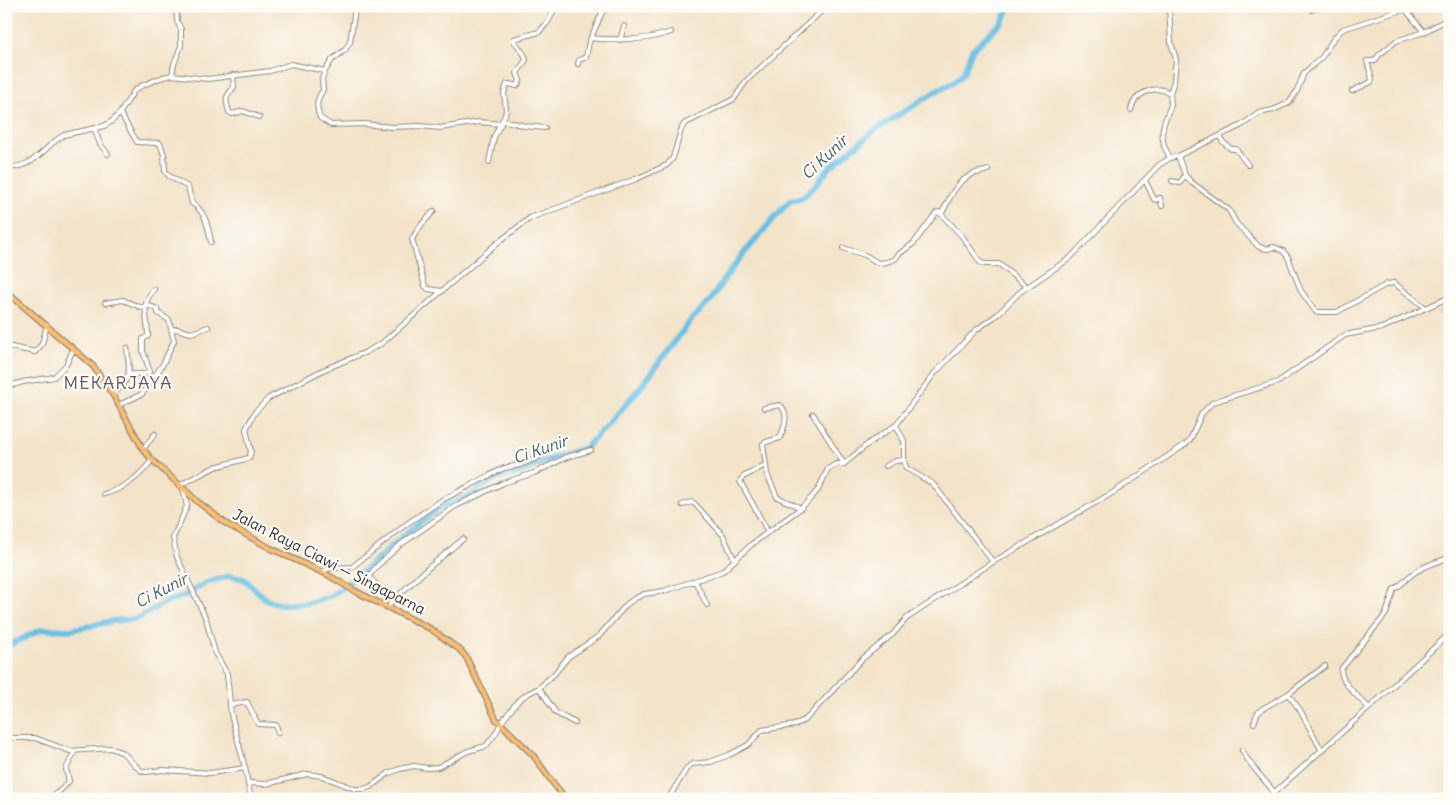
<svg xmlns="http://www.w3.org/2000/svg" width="1456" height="805" font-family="Delius,sans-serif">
<rect width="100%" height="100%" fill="#fdfcf7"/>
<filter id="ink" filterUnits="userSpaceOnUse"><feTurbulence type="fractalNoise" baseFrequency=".02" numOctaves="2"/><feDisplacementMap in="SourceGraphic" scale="10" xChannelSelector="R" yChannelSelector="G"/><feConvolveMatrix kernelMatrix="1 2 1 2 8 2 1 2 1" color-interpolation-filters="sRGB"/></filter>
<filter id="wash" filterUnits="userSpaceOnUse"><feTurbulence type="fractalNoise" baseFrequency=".0096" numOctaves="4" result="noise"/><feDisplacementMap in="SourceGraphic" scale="20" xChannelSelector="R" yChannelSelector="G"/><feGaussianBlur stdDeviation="1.12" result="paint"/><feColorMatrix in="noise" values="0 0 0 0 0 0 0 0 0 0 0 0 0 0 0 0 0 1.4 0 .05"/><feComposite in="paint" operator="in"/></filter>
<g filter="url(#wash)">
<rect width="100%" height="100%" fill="#f3e3c8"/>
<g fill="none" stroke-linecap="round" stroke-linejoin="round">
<!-- stream -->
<path stroke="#68c0e5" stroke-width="1" d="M1438,314L1450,304"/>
<!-- river -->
<path stroke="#68c0e5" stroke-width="6" d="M6,647L42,629L70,630L113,621L136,619L164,603L186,595L206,583L229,576L244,579L267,600L282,604L308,603L332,595L361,573L402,537L439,508L471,495L495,479L513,475L553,458L585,448L606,427L639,389L691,320L711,300L724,279L740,258L783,208L791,200L802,198L816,185L828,169L875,130L935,92L951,84L963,74L972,50L1002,22L1010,6"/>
</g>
</g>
<g filter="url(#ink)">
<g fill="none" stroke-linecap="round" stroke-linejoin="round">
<defs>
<path id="minor" d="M1169,6L1171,43L1176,59L1174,81L1170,93L1171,105L1164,123L1162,134L1164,146L1170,158
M1405,9L1424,32
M1312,10L1318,6
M591,38C600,40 607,39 615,39C635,40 652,39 671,32
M620,40L624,26
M578,64L579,60L586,57L589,42L605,6
M325,71L322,79L323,90C316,100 316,107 320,118L331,125L364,124L391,127L420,126L440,128L479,122L501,124
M172,75L174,64L181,46V29L177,21L176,6
M233,75L234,87C225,98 225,97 229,112L232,114L243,111L259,117
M1352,91L1371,82L1372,79L1367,61H1375L1378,56L1396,41L1424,32L1446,20L1450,21
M1131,110C1134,93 1155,84 1170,93
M120,113L137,142L160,143L164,155L165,171L169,176L188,187L192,203C206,212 208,227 211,242
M502,120L525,126L545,128
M94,128L100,144L108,154
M1220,136L1222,141L1231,149H1236L1248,165
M1178,156L1185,175L1191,182L1229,210L1236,223L1259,247L1267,249L1274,247L1283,251L1288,257L1301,291L1316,312H1337L1387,284L1394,283L1426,308
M489,162L494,137L505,115L506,110L504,93L507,84H509L517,86L520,81L517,73L526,60L524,54L514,41V39L539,32L548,22L556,6
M6,168C39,166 41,148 64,135L104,126L112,121L120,113L134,91L141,86L163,77L172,75L208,79L270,71L291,64L325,71L332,60L345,50L350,42L355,9L358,6
M1145,180L1154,199L1156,200L1160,198L1162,206
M1172,181L1180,183L1185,175
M434,211L422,224L412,239L425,286L428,289L442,291
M942,213C951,197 954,183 973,174C978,172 983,172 988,170
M843,248L865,255L878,263L887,262L895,259L899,254L914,243L936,213L939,212L962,236L980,262L983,264H999L1027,287
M105,303L123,300L140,307L150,306L157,309L158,313L169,320L174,341L163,364L142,394L119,405
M171,330L177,329L191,333L208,327
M6,346L35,352L42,344L47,325
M129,374H145L149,372V369L143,351V339L148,336V333C147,312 140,307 154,289
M6,387L23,382L54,377L66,365L73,350
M113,395C132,376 130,374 127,348
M764,408L780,405C790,414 784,428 780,438L766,442L763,444L767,474L777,497L801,508
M813,414L844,464
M896,425L904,441V460L906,468L933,484L993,562
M143,449L155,434
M765,465L743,477L740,481L768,532
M886,466L895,461L904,460
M180,485L215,467L249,458L251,452L246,429L255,412L269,398L323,370L366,352L382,343L496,244L530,218L636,179L667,165L673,158L681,130L684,124L734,99L746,81L827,6
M183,488L187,506L173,538L177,557L206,619L215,653L227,674L231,714L245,768L251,799
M104,494C124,489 140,476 152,460
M682,505L692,502L695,504L723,535L734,559
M322,572L330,568L352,567L408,523L442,500L504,468L520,465L541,456
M695,581L707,605
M391,602L427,569L463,539
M389,607L391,602V599L371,579L370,575L376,567L400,545L454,507L503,483L534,473L567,457L591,450
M539,688L556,713L575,723
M1288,694L1300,710L1322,751
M230,705L247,702L258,724L276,725L278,733
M1369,708C1361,699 1337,680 1342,668L1386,614L1394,589C1401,586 1404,581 1410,576C1421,566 1436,563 1450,557
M1254,723L1257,714L1262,709L1288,694L1325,666
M6,738H35L70,751L111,748L123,753L140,770L145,772L163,770L211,773L245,768
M1242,750C1249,765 1264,779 1274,792
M248,783L266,784L307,774L322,776L355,789H364L370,787L389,773L400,769L414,766L427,768L438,767L468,751L486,746L496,733L501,723L518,701L527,694L539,688L555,673L568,657L599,636L627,604L634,599L644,594L664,591L723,571L752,544L801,508L810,499L818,490L828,469L836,464H844L869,443L896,425L934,374L976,330L998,314L1020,292L1070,258L1159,165L1170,158L1178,156L1242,125L1259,113L1273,110L1289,103L1297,91L1304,73L1322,57L1334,38L1343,29L1405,9L1406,6
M49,799L61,790L69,781L66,769L75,751
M668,799L687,768L692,764L710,762L729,755L748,745L762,730L795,725L806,719L862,659L893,634L907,618L993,562L1114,492L1186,444L1190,440L1202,413L1213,402L1278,382L1345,335L1382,328L1450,297
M1267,799L1369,708L1450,633"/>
<path id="major" d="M6,291L93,366L113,395L143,449L152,460L198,502L225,523L270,548L328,575L353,590L431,629L460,650L466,657L496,719L533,755L553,783L566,799"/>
</defs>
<!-- minor casing -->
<use href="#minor" stroke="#8f877a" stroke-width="6"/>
<!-- major casing -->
<use href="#major" stroke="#8f877a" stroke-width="7"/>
<!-- minor -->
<use href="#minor" stroke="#fff" stroke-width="4"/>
<!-- major -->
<use href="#major" stroke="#fcbd6e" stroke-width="4.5"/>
</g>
</g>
<g text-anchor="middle" stroke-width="4.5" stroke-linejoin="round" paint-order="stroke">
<!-- street labels -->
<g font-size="15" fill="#2b2b2b" stroke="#fdfcf7">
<text transform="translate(329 562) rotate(27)" y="5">Jalan Raya Ciawi — Singaparna</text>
</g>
<!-- water labels -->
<g font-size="16" font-style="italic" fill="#405f6c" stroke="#fdfcf7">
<text transform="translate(824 157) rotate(-43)" y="6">Ci Kunir</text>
<text transform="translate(540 449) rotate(-19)" y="6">Ci Kunir</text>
<text transform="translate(161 590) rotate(-27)" y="6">Ci Kunir</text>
</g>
<!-- quarter labels -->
<g font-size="18" letter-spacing="1" fill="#695560" stroke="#fdfcf7">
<text x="118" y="389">MEKARJAYA</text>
</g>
</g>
<!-- margin -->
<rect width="1456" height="805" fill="none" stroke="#fdfcf7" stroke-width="25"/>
</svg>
